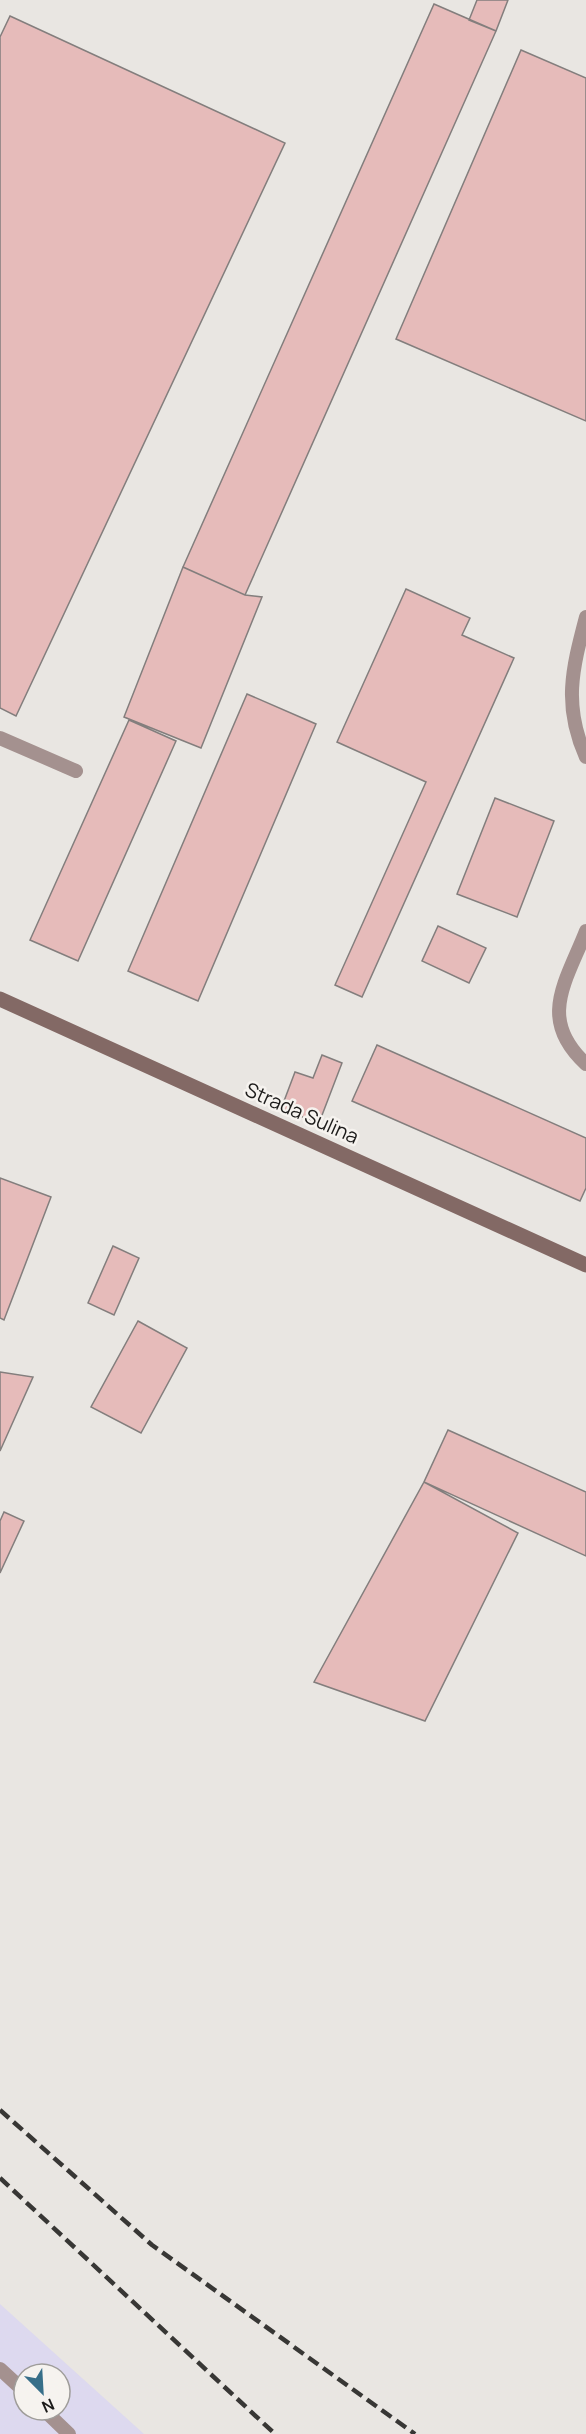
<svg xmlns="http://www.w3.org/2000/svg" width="586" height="2434" font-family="Manrope,sans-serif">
<rect width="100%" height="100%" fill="#e9e6e2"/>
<!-- commercial -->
<path fill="#ddd9ef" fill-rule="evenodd" d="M0,2304L144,2434H0ZM24,2374H60V2410H24Z"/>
<!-- building -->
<path fill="#e6bbba" stroke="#837e7d" stroke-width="1.5" d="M477,0H508L496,31L469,20Z
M434,4L496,31L245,595L183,567Z
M10,16L285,143L16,716L0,708V37Z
M521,50L586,78V421L396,339Z
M183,567L245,595L262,597L201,748L124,717Z
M406,589L470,618L462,635L514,658L362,997L335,985L426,782L337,742Z
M247,694L316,724L198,1001L128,971Z
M129,720L176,741L78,961L30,940Z
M495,798L554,821L517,917L457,894Z
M438,926L486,948L469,983L422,961Z
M377,1045L586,1138V1188L580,1201L352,1101Z
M322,1055L342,1063L319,1123L281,1109L295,1072L313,1078Z
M0,1178L51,1197L4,1320L0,1318Z
M113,1246L139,1258L114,1315L88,1303Z
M138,1321L187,1348L141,1433L91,1407Z
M0,1372L33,1377L0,1451Z
M448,1430L586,1492V1556L424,1482Z
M424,1482L518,1533L425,1721L314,1682Z
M4,1512L24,1521L0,1573V1521Z"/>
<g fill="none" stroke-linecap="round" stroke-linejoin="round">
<!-- lane -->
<path stroke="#a4918f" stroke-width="14" d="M586,617C572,670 563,706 586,757
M0,738L76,771
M586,931C566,982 537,1019 586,1064
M0,2369L24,2391
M44,2410L69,2434"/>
<!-- secondary -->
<path stroke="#836965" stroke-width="15" d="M0,999L586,1265"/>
<!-- rail -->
<path stroke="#383735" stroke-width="4.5" stroke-dasharray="12 6" stroke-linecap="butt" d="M0,2110L152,2245L415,2434
M0,2178L275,2434"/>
</g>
<g text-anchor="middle" stroke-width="5" stroke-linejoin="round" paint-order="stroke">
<!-- street labels -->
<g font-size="20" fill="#1c1b1a" stroke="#f6f3ef">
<text transform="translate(302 1113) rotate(24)" y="7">Strada Sulina</text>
</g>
</g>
<!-- north arrow -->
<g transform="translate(42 2392) rotate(156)"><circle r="28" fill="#f6f3ef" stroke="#9f9d9a" stroke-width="1.5"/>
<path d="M0-4.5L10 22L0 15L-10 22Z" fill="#376f89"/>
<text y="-9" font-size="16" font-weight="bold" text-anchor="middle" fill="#1c1b1a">N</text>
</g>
</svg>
